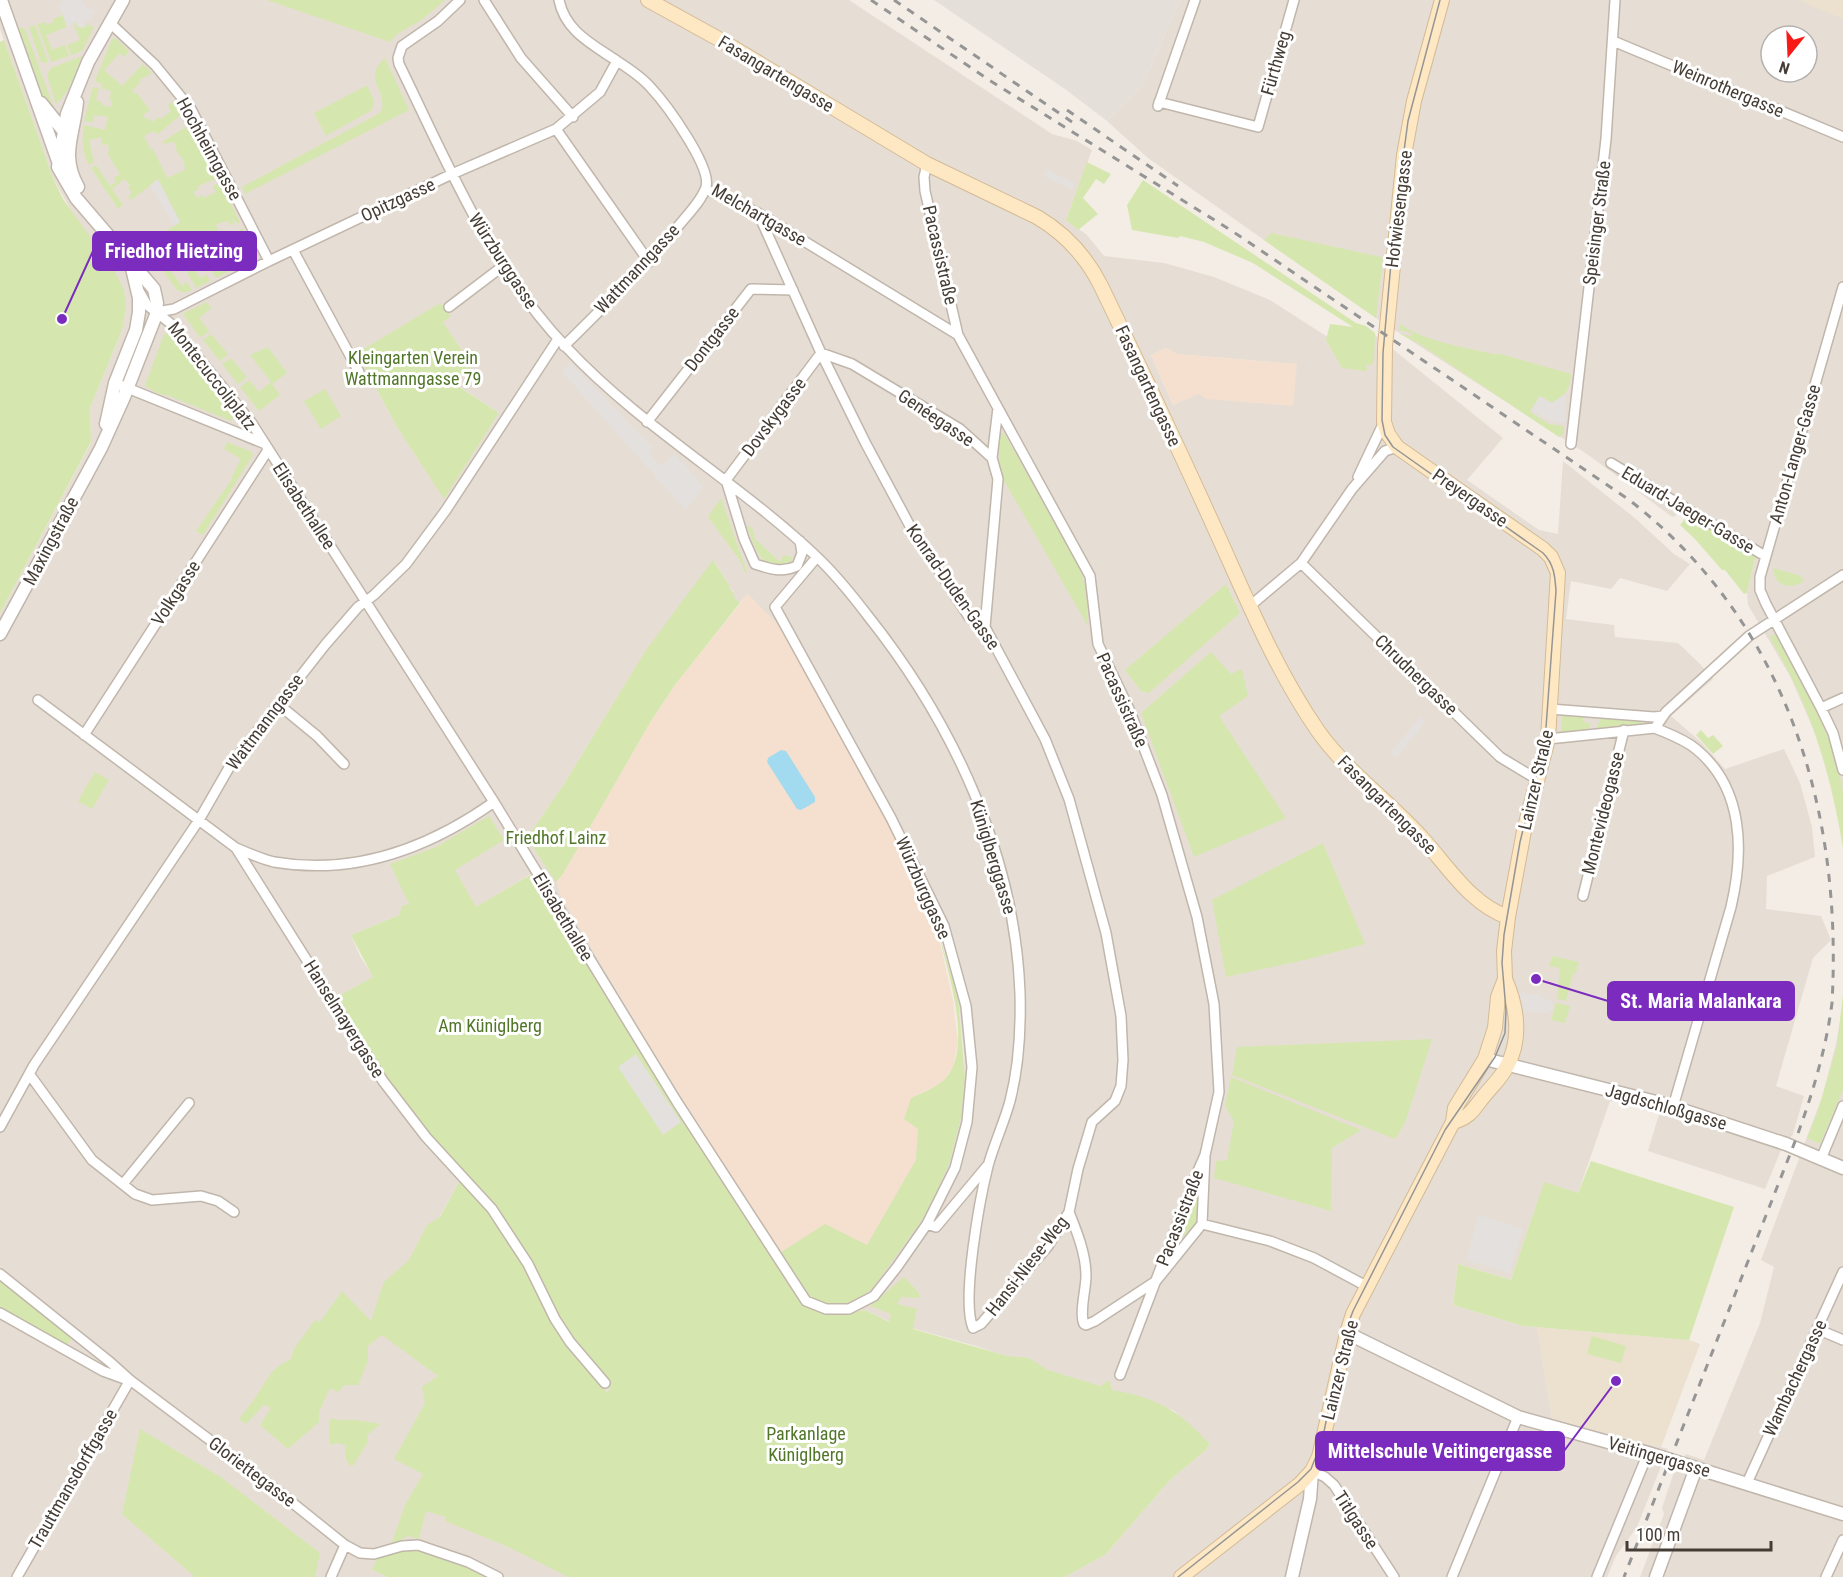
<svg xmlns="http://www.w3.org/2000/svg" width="1843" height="1577" font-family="'Roboto Condensed',sans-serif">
<rect width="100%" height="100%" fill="#f3ede5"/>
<!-- residential -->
<path fill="#e6ded4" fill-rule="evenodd" d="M0,0H849L1052,134L1077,141L1092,150L1066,220L1087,235L1104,256L1164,263L1214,277L1270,300L1326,336L1373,341L1374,334L1503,438L1467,480L1539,530L1558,534L1563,461L1636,519L1674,554L1690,564L1667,591L1620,578L1611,589L1571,581L1566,619L1614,625L1615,637L1678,643L1700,664L1713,679L1671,716L1702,743L1725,769L1784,749L1800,783L1812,827L1815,857L1767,876L1766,909L1821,916L1831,940L1813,958L1776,1086L1804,1096L1793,1134L1781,1150L1765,1189L1648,1151L1659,1114L1610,1101L1578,1193L1544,1183L1511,1280L1458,1264L1453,1305L1523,1326L1537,1327L1552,1419L1668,1449L1637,1527L1616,1556L1607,1577H1065L1106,1554L1170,1480L1206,1450L1210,1444L1173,1410L1112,1390L1106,1384L1100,1386L1083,1382L976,1346L890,1322L865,1310L844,1314L823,1312L800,1301L529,875L477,907L404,890L409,904L399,915L351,935L361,958L374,977L333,999L493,1208L614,1392L674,1321L613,1399L569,1343L460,1180L377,1331L750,1577H491L372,1570L388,1577H0V613L91,443L90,408L122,330L126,309L53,178L0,29ZM437,305L438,315L472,366L452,382L499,413L444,498L397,427L378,392L414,320ZM1166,348L1177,354L1296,364L1293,405L1199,393L1173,405L1151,355ZM714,561L730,586L729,588L734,592L733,597L740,603L747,595L932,908L958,996L964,1055L965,1077L749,1206L633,1018L561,896L557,881L555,880L527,838L564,784L646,651Z
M1180,0H1843V835L1835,793L1816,735L1790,676L1748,605L1747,593L1756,555L1696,518L1685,519L1678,513L1674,517L1671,516L1587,454L1376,318L1264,240L1148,158L1107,121L1142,86ZM1771,36H1807V72H1771Z
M1843,1004V1577H1640L1664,1514L1662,1508L1674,1472L1686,1454L1704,1460L1760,1323L1774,1267L1761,1260L1822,1097L1836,1044Z"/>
<!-- commercial -->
<path fill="#f5e0d0" d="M1166,348L1177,354L1297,364L1293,406L1206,399L1199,394L1173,405L1151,355Z
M748,594L783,630L815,685L932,908L953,1000L958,1042L953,1067L944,1080L935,1087L911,1098L918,1129L916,1160L867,1245L778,1254L633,1018L561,896L557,881L563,874L651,721L675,685Z"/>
<!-- industrial -->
<path fill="#e5dfda" d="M934,0H1180L1142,86L1107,121L1065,89Z"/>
<!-- education -->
<path fill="#ece0cf" d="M1798,0H1843V19Z
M1537,1327L1689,1340L1700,1344L1661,1447L1552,1419Z"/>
<!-- green -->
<path fill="#d5e7ae" d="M267,0H445L423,19L397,34L390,42Z
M63,15L67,27L46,35L52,50L65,45L69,56L51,62L37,24L45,22L46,25L54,22L53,19Z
M75,21L94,27L82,51L71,55L67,45L80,40L74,24Z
M35,25L48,62L47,63L41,62L29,27Z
M21,27L25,29L57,116L43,101L40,94L42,92L19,29Z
M115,38L129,51L124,57L120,53L104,70L122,86L143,64L152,73L140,80V83L132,90L135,94L137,93L150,110L143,115L146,119H150L153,122L159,117L161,119L171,111L168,105L173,101L182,114L158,134L153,131L144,136L151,150L153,149L167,178L185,170L184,161L177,152L175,143L171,142L166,144L162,142L189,125L218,178L198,186L199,189L193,192L197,198L202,195L204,198L216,192L213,186L220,182L240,222L237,224L234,219L232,220L234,224L230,225L228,221L216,224L220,236L224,240L243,228L248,238L240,241L239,239L224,249L230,261L244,254L242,249L252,245L257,254L254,259L216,278L212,272L214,271L206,255L192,262L191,264L200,278L207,275L210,281L196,288L187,272L189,271L177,256L166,264L182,286L187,282L192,290C186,293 182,293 177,290L155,260L177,245L180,237H177L172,231L152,244L157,252L152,256L145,245L180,222L158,180L131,200L128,196L132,193L128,187L130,185L125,179L112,189L123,205L118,209L91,168L96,165L110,186L116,182L114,178L120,174L107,153L109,152L108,144L102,145L101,137L89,140L94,162L89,165C82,153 82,139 84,125L105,130L108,117L94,115L93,122L84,121L93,87L99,88L96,100L102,102V105L111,107L112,101L109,100L111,91L101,88L102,84L95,81L112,39Z
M4,40L53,178L63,199L115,271L124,290L126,309L122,330L90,408L91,442L0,613V42Z
M82,56C75,72 70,93 56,104L47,75L51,68Z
M385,58L409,110L245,194L242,187L380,113C391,92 360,80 385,58Z
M366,86L368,87L374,101L372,110L326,136L314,113Z
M1087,162L1111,174L1104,184L1096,179L1083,198L1098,214L1078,230L1066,220Z
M1143,180L1356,323L1366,326L1375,333L1374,360L1372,365H1366L1367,371L1342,368L1326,340L1330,324L1353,327L1253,263L1204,242L1180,236L1178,238L1132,230L1127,205Z
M1271,233L1381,257L1383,259L1376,318L1264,240Z
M207,302L211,308L199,318L209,331L200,338L184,315V313Z
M440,303L451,316L443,322L472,366L453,383L499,413L444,499L397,427L357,353Z
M1400,324C1424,342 1467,347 1496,355L1497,353L1571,374C1569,392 1567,393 1552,403L1540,396L1530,412L1549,424L1564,426V433L1559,437L1418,343L1400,334L1411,336L1412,333L1399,330Z
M169,333L193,363L201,364L206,379L235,415L231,421L167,395L159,394L145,386L164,334Z
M211,334L228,354L220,361L203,340Z
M268,347L287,373L272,384L280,395L259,411L240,387L249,380L259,392L271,382L250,355Z
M231,358L247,377L238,384L222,364Z
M325,389L341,416L321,429L304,401Z
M1004,433L1081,570L1086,589L1088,626L1003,479L999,459L1000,434Z
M227,442L252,452L253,455L203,535L196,531L232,479L231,478L241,459L224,449Z
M721,498L747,572L745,573L741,562L708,517Z
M1696,518L1756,555L1747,593L1744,594L1725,570H1722L1695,539L1680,525L1685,519Z
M748,525L753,530L755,539L778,560L781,561L783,555L793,557L790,563C763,577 754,546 747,526Z
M713,560L730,586L729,588L734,593V597L740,603L675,685L651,721L563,874L557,881H555L527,838L564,784L646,650Z
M1773,568L1801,576L1804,581C1791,590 1774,587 1773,568Z
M1226,584L1240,613L1149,693L1141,691L1125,670Z
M1772,635H1776L1801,683L1804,682C1819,715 1838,756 1843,792C1843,810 1843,830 1843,848C1831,775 1811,706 1772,642L1770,636Z
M1211,652L1231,674L1242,669L1248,696L1219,716L1286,818L1194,857L1141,713Z
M1562,713L1583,714V721L1591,724L1588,730L1561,732Z
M1602,715L1642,721L1640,725L1596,729Z
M1701,730L1708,738L1713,735L1723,746L1713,754L1696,735Z
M95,772L109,780L92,809L78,801Z
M489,816L504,840L455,870L476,907L530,875L568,931L800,1300L823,1312L844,1314L865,1310L889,1322L891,1314L870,1306L904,1277L919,1293V1298L901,1297L897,1304L917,1309L913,1329L1007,1356L1029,1358L1048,1370L1100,1386L1109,1380L1112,1390C1158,1398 1178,1410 1210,1444L1206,1450L1170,1480L1106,1554L1065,1577H568L506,1546L445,1521L446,1517L426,1511L419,1539L408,1536L391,1545L405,1505L423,1474L394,1459L425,1403L422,1387L438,1376L382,1335L368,1346V1361L358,1385H345L338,1392L330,1388L319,1412V1422L288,1449L260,1425L271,1408L264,1405L246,1424L239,1419C245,1411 252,1403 257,1395C270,1376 269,1370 291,1359L294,1349L315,1320L320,1322L342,1291L371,1321L384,1282L409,1260L427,1225L440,1217L460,1180L489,1211L525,1265L569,1343L607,1392L611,1389L572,1342L493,1208L427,1136L384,1081L333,999L373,977L351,935L399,915L402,906L409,904L390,864L436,847Z
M1323,843L1365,944L1309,959L1226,977L1212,900Z
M938,932L958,996L965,1077L961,1117L950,1161L935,1196L920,1223L871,1290L848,1304L825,1306L806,1299L778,1254L825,1224L867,1245L916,1160L918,1129L904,1119L911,1098C922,1093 935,1088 944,1080C975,1049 947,970 938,932Z
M1552,956L1579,962L1576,973H1573L1566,1001L1557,999L1560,968L1549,966Z
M1843,994V1090L1820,1144L1807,1138L1818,1111L1837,1046Z
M1556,1003L1570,1006L1565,1023L1551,1020Z
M1432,1039L1405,1123L1395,1139L1232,1075L1237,1047Z
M1231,1077L1361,1130L1332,1148L1331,1211L1214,1178L1216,1161L1227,1160L1234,1121L1225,1106Z
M1591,1161L1734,1207L1689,1340L1523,1326L1453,1305L1458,1264L1511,1280L1544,1182L1578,1193Z
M1196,1184L1199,1186L1197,1221L1175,1246L1173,1243Z
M0,1281L72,1337L67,1346L0,1308Z
M1592,1336L1626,1346L1621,1363L1587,1354Z
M332,1418L338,1420H356L381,1424L367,1435L368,1442L353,1466L349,1465L346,1459L345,1445L337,1443L330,1445L329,1421Z
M140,1429L222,1478L320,1553L315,1577H195L122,1514Z
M408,1548C436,1551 465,1565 491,1577H388L372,1570L377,1559Z"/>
<!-- parking -->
<path fill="#e3e0de" d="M65,0H81L87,8L94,11L90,20L86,18L84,22L86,28L78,27L75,22L67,27L59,4Z
M1046,169L1075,183L1072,190L1043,176Z
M158,179L180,222L174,226L150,185Z
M571,363L653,448L648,453L661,466L675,454L703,487L686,510L562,372Z
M1565,394V423L1551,421L1531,410L1540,396L1552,403Z
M1420,717L1426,721L1396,758L1390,753Z
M1520,993L1541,995V998L1551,1000L1553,1007L1552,1010L1546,1013L1520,1011Z
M636,1054L681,1122L663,1135L618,1067Z
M1479,1215L1523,1229L1509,1273L1466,1260Z"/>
<!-- water -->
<path fill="#a2daef" d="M781,750L786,751L815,797V802L801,810L797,809L767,762L768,758Z"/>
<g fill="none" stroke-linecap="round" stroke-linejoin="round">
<defs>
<path id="minor" d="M484,0L521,58L573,117
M559,0C565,31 592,44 617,61C628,68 643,78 652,89C666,104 712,167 706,187C702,200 689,213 680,224C644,267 605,306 564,346
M109,22L155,65L191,109L269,261
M1613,41L1843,137
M1159,102L1258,127L1294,0
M1158,106L1195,0
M556,129L649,262
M927,164L924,177L925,191L958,335L1090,576L1098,644L1129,709L1162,795L1197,917L1214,1004L1219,1092L1205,1155L1194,1180L1120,1375
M706,189L758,213L958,335
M758,213L821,353L865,442L910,526L969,617L985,627L1045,739L1069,799L1106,933L1121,1016L1123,1060L1121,1086L1115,1101L1092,1122L1078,1169L1069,1212
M293,250L359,372
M1843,287L1760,577V590L1766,604L1821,708L1833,733L1843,770
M139,291L147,305L170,323L251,422L494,802L677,1102L806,1301L826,1309H849L874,1296L897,1267L927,1224L955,1168L967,1122L972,1067L966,1006L944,926L891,818L775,607L817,557C738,482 642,428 567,348C490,268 447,162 399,64L398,58L402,46L438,21L460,0
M449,307L503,266
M157,312L174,309L269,261L452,174L556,129L600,92L617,61
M115,383L263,443
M647,422L751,289L793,290
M1571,444L1606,139L1615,0
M992,458L998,408
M1611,463L1765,556
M1358,477L1384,422
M726,480L821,353L852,364L960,429L992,458L998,479L985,627
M726,480L744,539L755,564C770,569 782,573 797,566L802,553L800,541
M817,557C836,575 852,595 868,616C953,723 1015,855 1020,993C1021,1030 1019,1066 1010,1101C1004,1123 994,1144 988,1166C980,1198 961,1300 973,1328L981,1324L1048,1246L1069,1212C1077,1232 1086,1254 1086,1276C1086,1289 1079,1313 1084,1324L1086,1325L1095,1321L1156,1281L1202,1224L1205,1155
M1301,563L1500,757L1538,780
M1250,606L1301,563L1352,489L1385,451L1397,447
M38,700L236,848L383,1081L426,1137L492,1209L528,1264L555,1319L570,1342L605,1383
M278,704L317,736L344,764
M1821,708L1843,698
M1550,709L1654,717L1663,716
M1655,728C1669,734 1684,739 1696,749C1744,788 1744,852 1731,907L1673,1107
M84,735L268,450
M1548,739L1655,728L1666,712L1749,636L1843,575
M236,848C248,853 261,859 274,862C355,876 429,848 494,802
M1583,896L1624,730
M30,1075L92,1160L135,1194L152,1200L201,1196L218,1201L234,1212
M0,1127L34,1065L199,820L230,766L325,645L358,607L374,595L406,564L446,510L558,339
M1821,1159L1843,1106
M123,1184L189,1103
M927,1224L936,1227L987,1166
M1202,1224L1270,1241L1314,1258L1368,1287
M0,1274L110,1362L130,1380L279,1492L345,1545L360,1553L374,1554L402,1546L418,1545L468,1562L498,1577
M0,1313L103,1371L125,1379
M1817,1329L1843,1340
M1312,1471L1325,1477L1334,1485L1394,1577
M1747,1483L1843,1272
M17,1577L130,1380
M331,1577L345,1545
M1452,1577L1518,1417
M1597,1577L1648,1453
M1826,1577L1843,1540"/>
<path id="tertiary" d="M1,0L58,161
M77,102C74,135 60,155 78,187
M41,103L66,134
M106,424L115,383L136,330L139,312V298L131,264
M0,634L101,448L124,397L156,315L157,303L154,289L76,198L58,167L67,114L88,62L123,0
M1485,1059L1664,1104L1786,1144L1843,1168
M1347,1333L1518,1417L1648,1453L1843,1514
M1292,1577L1310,1499L1312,1471
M1656,1577L1696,1468"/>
<path id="secondary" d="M648,0L717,38L927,164L1037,217C1066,234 1086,256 1101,286C1140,367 1178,447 1215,529C1246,597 1275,669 1318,731C1347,772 1389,801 1422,838C1447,865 1471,905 1508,917
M1453,1122C1471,1117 1473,1109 1484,1096C1492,1086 1502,1077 1507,1066C1522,1039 1517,1006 1505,979
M1181,1577L1300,1484L1312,1471L1319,1457L1347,1333L1353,1314L1453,1122L1455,1108L1485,1059L1495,1028L1498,997L1505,979L1504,951L1508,917L1524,831L1548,739L1558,573L1551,557L1543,549L1397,447L1388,434L1384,422L1385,346L1404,155L1414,101L1442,0"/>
</defs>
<!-- minor casing -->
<use href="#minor" stroke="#c1b6ab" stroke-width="12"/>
<!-- tertiary casing -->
<use href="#tertiary" stroke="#c1b6ab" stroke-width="15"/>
<!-- secondary casing -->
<use href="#secondary" stroke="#d2ba96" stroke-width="16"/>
<!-- minor -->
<use href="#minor" stroke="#fff" stroke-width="9"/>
<!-- tertiary -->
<use href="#tertiary" stroke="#fff" stroke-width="12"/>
<!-- secondary -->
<use href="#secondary" stroke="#fee8c4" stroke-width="14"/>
<!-- tram -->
<path stroke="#959595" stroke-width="1.5" d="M1178,1577L1298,1482L1311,1469L1322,1441L1344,1335L1353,1311L1445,1130L1495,1057L1505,1033L1506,1010L1502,963L1504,935L1520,842L1545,741L1556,591C1555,576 1554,564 1543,553L1393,447L1385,435L1382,420L1383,353L1395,218L1408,121L1440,0"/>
<!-- rail -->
<path stroke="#959595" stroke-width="3" stroke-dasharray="8 8" stroke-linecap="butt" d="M871,0L989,80L1232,231L1628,499C1785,620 1843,808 1832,1003C1826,1050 1812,1095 1796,1139L1624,1577
M894,0L1072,122
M1067,110L1178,186"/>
</g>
<g text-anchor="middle" stroke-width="6" stroke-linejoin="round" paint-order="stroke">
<!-- street labels -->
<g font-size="18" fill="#453d35" stroke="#fff">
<text transform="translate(1276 63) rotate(-74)" y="6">Fürthweg</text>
<text transform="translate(776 74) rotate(31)" y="6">Fasangartengasse</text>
<text transform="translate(1728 89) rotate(23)" y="6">Weinrothergasse</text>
<text transform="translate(209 149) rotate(61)" y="6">Hochheimgasse</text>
<text transform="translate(398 200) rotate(-25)" y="6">Opitzgasse</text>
<text transform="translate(1399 209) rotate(-83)" y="6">Hofwiesengasse</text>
<text transform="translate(759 215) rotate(30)" y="6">Melchartgasse</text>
<text transform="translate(1597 223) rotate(-83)" y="6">Speisinger Straße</text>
<text transform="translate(940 255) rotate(77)" y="6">Pacassistraße</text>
<text transform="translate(503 261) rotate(57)" y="6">Würzburggasse</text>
<text transform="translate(637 269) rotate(-47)" y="6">Wattmanngasse</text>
<text transform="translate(712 339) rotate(-52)" y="6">Dontgasse</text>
<text transform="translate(212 376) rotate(52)" y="6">Montecuccoliplatz</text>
<text transform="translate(1148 386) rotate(65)" y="6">Fasangartengasse</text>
<text transform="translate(774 417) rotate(-53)" y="6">Dovskygasse</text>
<text transform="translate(936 418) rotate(34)" y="6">Genéegasse</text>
<text transform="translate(1795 454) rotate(-74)" y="6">Anton-Langer-Gasse</text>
<text transform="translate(1470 498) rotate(35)" y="6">Preyergasse</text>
<text transform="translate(304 506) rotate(57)" y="6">Elisabethallee</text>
<text transform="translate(1688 510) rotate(31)" y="6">Eduard-Jaeger-Gasse</text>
<text transform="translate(51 541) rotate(-62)" y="6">Maxingstraße</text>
<text transform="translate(953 587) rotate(55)" y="6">Konrad-Duden-Gasse</text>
<text transform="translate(176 593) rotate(-57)" y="6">Volkgasse</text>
<text transform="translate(1416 675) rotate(44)" y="6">Chrudnergasse</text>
<text transform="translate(1122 700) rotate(66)" y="6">Pacassistraße</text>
<text transform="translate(265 722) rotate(-53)" y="6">Wattmanngasse</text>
<text transform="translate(1536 780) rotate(-77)" y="6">Lainzer Straße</text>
<text transform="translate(1387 805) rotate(45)" y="6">Fasangartengasse</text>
<text transform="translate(1603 813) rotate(-76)" y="6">Montevideogasse</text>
<text transform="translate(993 857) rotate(73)" y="6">Küniglberggasse</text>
<text transform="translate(923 888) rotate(66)" y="6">Würzburggasse</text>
<text transform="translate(563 917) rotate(59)" y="6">Elisabethallee</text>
<text transform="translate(344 1019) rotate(58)" y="6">Hanselmayergasse</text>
<text transform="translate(1666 1107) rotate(16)" y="6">Jagdschloßgasse</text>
<text transform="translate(1180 1218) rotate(-69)" y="6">Pacassistraße</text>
<text transform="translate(1027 1266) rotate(-52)" y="6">Hansi-Niese-Weg</text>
<text transform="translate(1340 1370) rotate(-76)" y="6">Lainzer Straße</text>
<text transform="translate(1795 1378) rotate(-65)" y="6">Wambachergasse</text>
<text transform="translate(1659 1457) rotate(16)" y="6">Veitingergasse</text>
<text transform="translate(252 1472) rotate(37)" y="6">Gloriettegasse</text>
<text transform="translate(73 1479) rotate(-60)" y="6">Trauttmansdorffgasse</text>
<text transform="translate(1356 1520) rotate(57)" y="6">Titlgasse</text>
</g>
<!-- park labels -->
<g font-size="18" fill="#517629" stroke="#fff">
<text x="413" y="364">Kleingarten Verein<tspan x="413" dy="21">Wattmanngasse 79</tspan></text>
<text x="556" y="844">Friedhof Lainz</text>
<text x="490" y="1032">Am Küniglberg</text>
<text x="806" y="1440">Parkanlage<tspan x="806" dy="21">Küniglberg</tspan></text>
</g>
</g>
<!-- callouts -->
<path fill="none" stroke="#7b2cbf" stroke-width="2" d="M62 319L93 251M1536 979L1608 1001M1616 1381L1564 1451"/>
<g fill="#7b2cbf" stroke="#fff" stroke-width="2">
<circle cx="62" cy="319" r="6"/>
<circle cx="1536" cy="979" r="6"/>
<circle cx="1616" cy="1381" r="6"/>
</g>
<g fill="#7b2cbf" stroke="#7b2cbf" stroke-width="2">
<rect x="93" y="232" width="163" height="38" rx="6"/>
<rect x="1608" y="982" width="186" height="38" rx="6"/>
<rect x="1316" y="1432" width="248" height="38" rx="6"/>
</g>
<g font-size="20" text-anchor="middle" font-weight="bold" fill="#fff">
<text x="174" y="258">Friedhof Hietzing</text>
<text x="1701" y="1008">St. Maria Malankara</text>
<text x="1440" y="1458">Mittelschule Veitingergasse</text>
</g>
<!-- north arrow -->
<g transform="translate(1789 54) rotate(198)"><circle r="28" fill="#ffffff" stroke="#b5b1ae" stroke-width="1.5"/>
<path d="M0-4.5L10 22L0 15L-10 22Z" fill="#f81a17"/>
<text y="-9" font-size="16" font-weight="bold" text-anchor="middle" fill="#453d35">N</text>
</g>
<!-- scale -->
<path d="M1627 1541v9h144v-9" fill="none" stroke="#453d35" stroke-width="3"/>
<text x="1636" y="1541" font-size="18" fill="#453d35" stroke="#ffffff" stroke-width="4.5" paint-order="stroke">100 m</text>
</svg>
